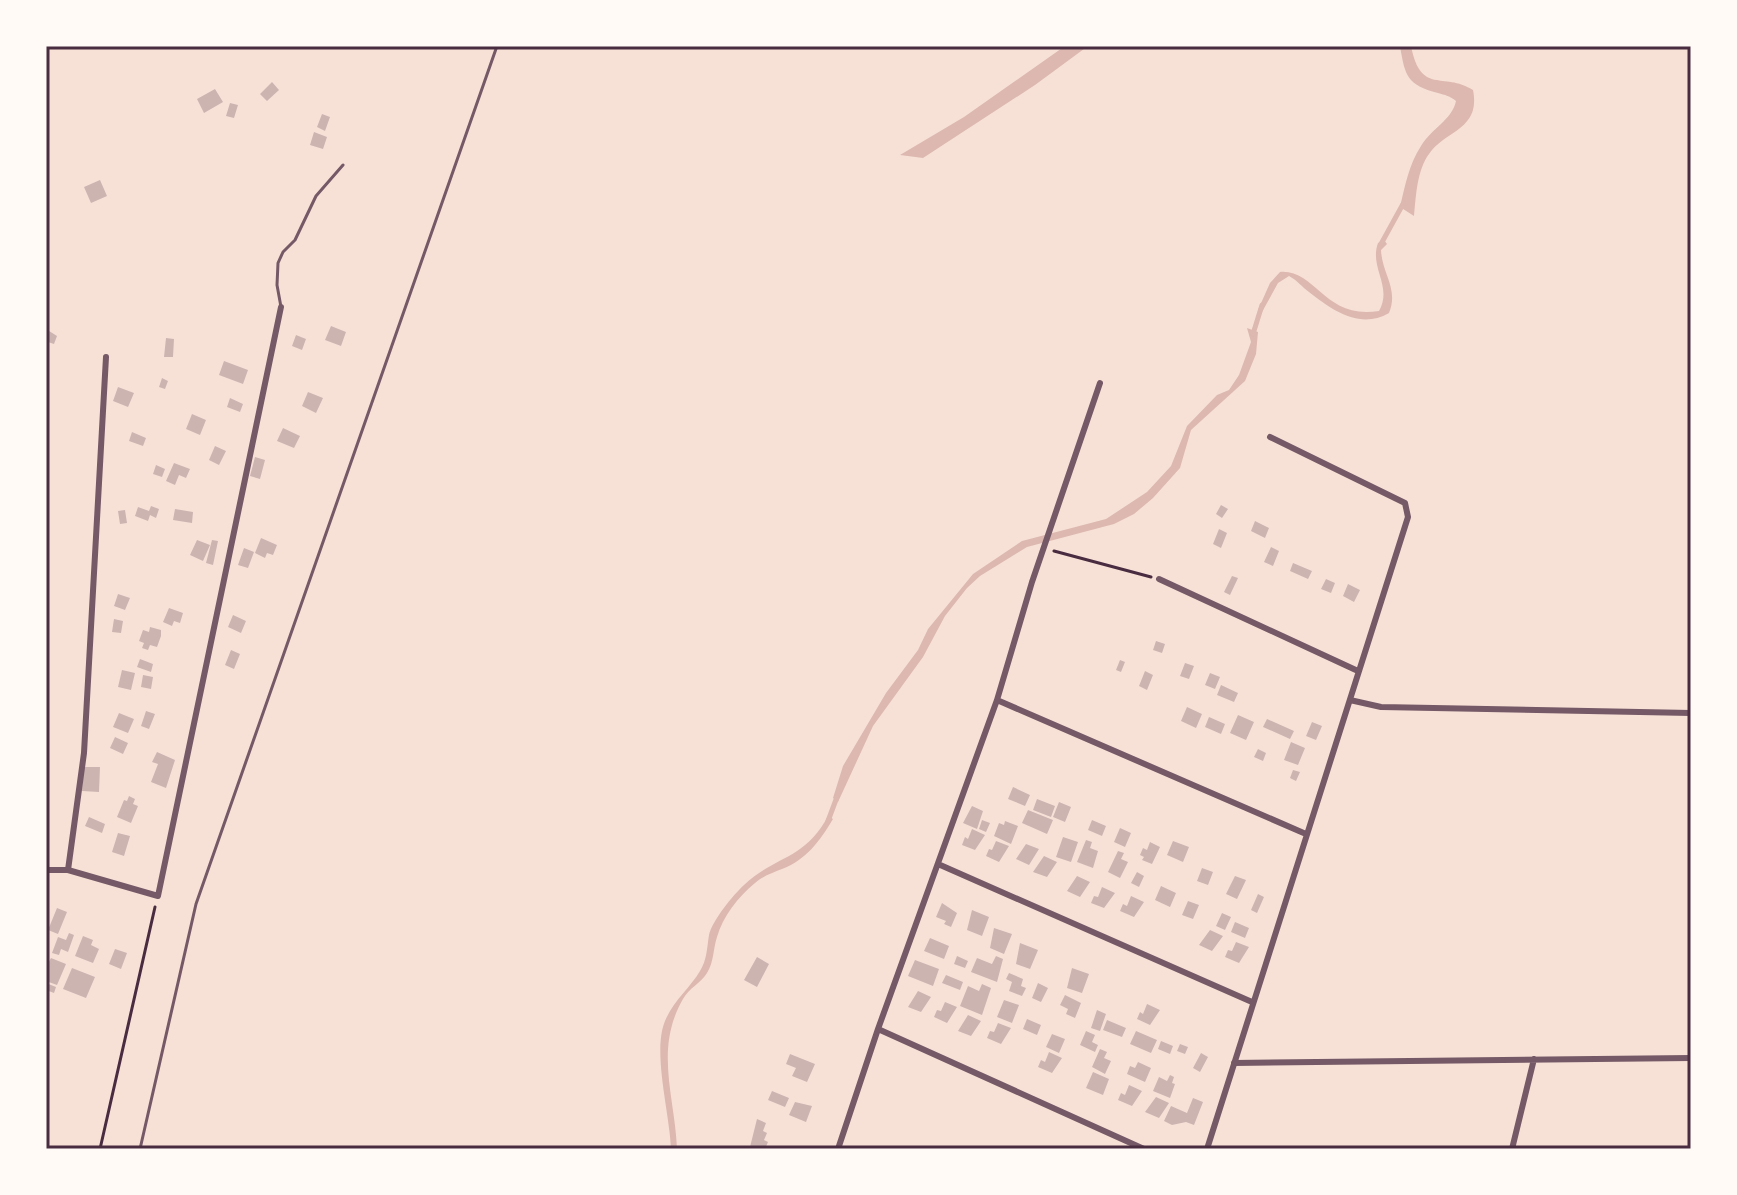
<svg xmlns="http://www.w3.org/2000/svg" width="1737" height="1195" font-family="'Work Sans',sans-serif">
<rect width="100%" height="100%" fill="#f7e1d7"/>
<!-- water -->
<path fill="#dcb8b0" d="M1065,46H1088L1035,85L923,158L900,155L964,117Z
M1400,46H1411C1421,96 1443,71 1473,90C1481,130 1445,130 1429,154C1417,170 1416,196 1414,216L1400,207C1405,186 1409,164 1421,146C1431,129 1452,120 1456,101C1450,96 1445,95 1438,93C1407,85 1405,76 1400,46Z
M1384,240L1387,244L1381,250C1382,274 1399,289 1389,313C1360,330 1332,310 1309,292C1302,287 1297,280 1289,276L1278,283L1262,312L1258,310L1270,283L1280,272C1316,269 1324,320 1379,311C1393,286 1369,268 1378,243Z
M1247,328L1258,332L1256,354L1245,381L1191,430L1180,468L1153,498L1134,514L1114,524L1027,547L980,576L967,588L945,616L923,657L873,726L838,802L833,798L843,766L886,693L918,650L928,629L973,574L1022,541L1106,519L1147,492L1171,466L1187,426L1217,395L1229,390L1239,375L1251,342Z
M828,816L833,819C820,841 806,860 782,869C772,873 763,876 755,883C738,897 723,916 717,937C713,949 714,962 707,973C701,983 689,988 683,999C654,1049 675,1097 677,1149H671C670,1114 652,1052 665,1021C673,1001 690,988 700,971C707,960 707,947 709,935C712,921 733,895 744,885C774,856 805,860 828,816Z"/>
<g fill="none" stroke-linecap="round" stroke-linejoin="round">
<!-- stream -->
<path stroke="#dcb8b0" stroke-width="5" d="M1381,244L1403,204
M1253,334L1262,305
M828,821L837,797"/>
</g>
<!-- building -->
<path fill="#ccb4b1" d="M272,82L279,90L267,101L260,94Z
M215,89L223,102L204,113L197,99Z
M230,103L238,105L234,118L226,116Z
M322,114L330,117L325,131L317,127Z
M314,132L327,137L323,149L310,145Z
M100,180L107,196L91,203L84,187Z
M331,326L346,332L341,346L325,340Z
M46,329L57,336L54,344L48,342L46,345Z
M296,335L306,339L302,350L292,346Z
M166,338L174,339L173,357H164Z
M224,361L248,370L243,384L219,375Z
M162,378L168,381L165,389L159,387Z
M118,387L134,393L128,407L113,401Z
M308,392L323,398L316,413L302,406Z
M230,398L243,404L240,412L227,407Z
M192,414L206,420L200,435L186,429Z
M283,428L300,436L294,448L277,441Z
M132,432L146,438L143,446L129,441Z
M215,446L226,451L219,465L209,460Z
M255,457L265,460L260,479L250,476Z
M174,463L190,469L186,478L179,475L175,485L166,481Z
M156,465L165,469L162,477L153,474Z
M1221,505L1228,509L1222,518L1216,514Z
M151,506L159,509L156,518L150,515L148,521L135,516L138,507L149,511Z
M175,509L193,512L192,523L173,520Z
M125,510L127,523L120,524L118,511Z
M1255,521L1269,528L1265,538L1251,531Z
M1219,529L1227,533L1221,548L1213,544Z
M261,538L277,545L273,555L267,553L265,558L255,553Z
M197,540L210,545L203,561L190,555Z
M212,540L218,541L213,565L206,563Z
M1271,547L1279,551L1273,566L1264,562Z
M244,548L254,552L248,568L238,565Z
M1293,563L1312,571L1308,579L1290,571Z
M1232,576L1238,578L1230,595L1224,592Z
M1326,579L1335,583L1331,593L1321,589Z
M1348,584L1360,590L1354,602L1343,596Z
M118,594L130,598L125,610L114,606Z
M169,608L183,613L180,623L174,621L172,626L163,622Z
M233,615L246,621L241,633L228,627Z
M114,619L123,621L121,633L112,632Z
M150,627L161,630V636L157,647L150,645L148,650L142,648L144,643L139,641L143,630L149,632Z
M1156,641L1165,644L1162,653L1153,650Z
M231,650L240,654L234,669L225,665Z
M140,659L153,664L151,672L137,667Z
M1120,660L1125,662L1121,672L1116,670Z
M1185,663L1194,666L1189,679L1180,676Z
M122,670L135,673L131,690L118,687Z
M1145,671L1153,675L1147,690L1139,686Z
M1210,673L1220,677L1215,689L1205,685Z
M143,675L153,677L151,689L141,687Z
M1221,685L1238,693L1234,702L1217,695Z
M1187,707L1202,714L1196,728L1181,721Z
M146,711L155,714L149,729L141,726Z
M119,713L134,719L128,733L113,727Z
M1238,715L1254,722L1246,740L1230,733Z
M1209,717L1225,724L1221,734L1205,727Z
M1267,719L1294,731L1290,739L1263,727Z
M1312,722L1322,726L1316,740L1306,736Z
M115,737L128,743L123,754L110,748Z
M1291,742L1305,748L1298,765L1284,760Z
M1258,749L1266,753L1263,761L1254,757Z
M157,752L175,760L166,788L151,782L158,764L152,762Z
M83,767H100L99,792L82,791Z
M1293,770L1300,772L1296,781L1290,778Z
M1013,787L1030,795L1025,806L1008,799Z
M129,796L135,799L133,804L138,806L131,823L117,817L124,800L127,801Z
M1037,799L1055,806L1051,817L1033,810Z
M1059,802L1071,807L1065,822L1053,817Z
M972,806L983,811L977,829L963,823Z
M1028,810L1053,820L1047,834L1022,823Z
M89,817L105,824L102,833L85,826Z
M982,820L990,823L986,832L979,829Z
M1092,820L1106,826L1102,836L1088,830Z
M1005,821L1018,826L1011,844L994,836L999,823L1004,825Z
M1120,828L1131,833L1125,847L1114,842Z
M972,829L985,835L975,850L962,845L965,837L968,839Z
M118,833L130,836L124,856L112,852Z
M1063,837L1078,842L1071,862L1056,857Z
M1086,840L1092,842L1090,848L1098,851L1093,868L1077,862Z
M996,841L1009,846L999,862L986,856L989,849L992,850Z
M1173,841L1189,847L1183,862L1167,855Z
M1150,842L1160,847L1152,864L1142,860L1144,857L1140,855L1143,848L1147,850Z
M1026,844L1039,849L1029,865L1016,859Z
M1118,851L1124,853L1121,859L1128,862L1120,878L1108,872Z
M1044,856L1057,862L1047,877L1033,872Z
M1202,868L1213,872L1208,885L1197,881Z
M1137,872L1144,876L1139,887L1131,883Z
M1077,876L1090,882L1080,897L1067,891Z
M1235,876L1246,880L1237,899L1226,894Z
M1161,886L1176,893L1170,907L1155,900Z
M1102,887L1115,893L1104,908L1091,903L1094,896L1098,897Z
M1258,894L1264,897L1257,913L1251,910Z
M1131,896L1144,902L1134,917L1120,911L1123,904L1127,906Z
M1188,901L1199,905L1193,919L1182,915Z
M942,903L957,913L951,927L944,924L946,921L936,917Z
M57,908L67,912L58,934L48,930Z
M972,910L989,917L982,936L967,930Z
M1222,913L1231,917L1225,930L1216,926Z
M1235,922L1249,928L1245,938L1231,932Z
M994,928L1012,934L1004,954L990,948Z
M1210,930L1223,936L1212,951L1199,945Z
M69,933L74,935L68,952L61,949L59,955L52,953L58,937L66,940Z
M83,936L93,940L91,945L99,949L93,963L75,956Z
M930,938L949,946L944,959L924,951Z
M1236,942L1249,947L1239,963L1225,957L1228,950L1232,951Z
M1020,943L1038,950L1030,969L1016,964Z
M115,949L127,953L121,969L109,964Z
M957,956L968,961L965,968L954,964Z
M996,956L1003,959L997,982L971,972L977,958L992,964Z
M757,957L769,964L757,987L744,980Z
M51,958L66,964L57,985L46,981V967Z
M915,960L939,969L933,986L908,976Z
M72,968L95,977L86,998L63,989Z
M1072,968L1089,974L1082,993L1067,988Z
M1009,973L1023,979L1021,986L1026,988L1022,996L1009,991L1012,982L1006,979Z
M946,975L963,982L960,990L942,983Z
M46,983L56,987L54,993L46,990Z
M1038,983L1048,988L1041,1002L1032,998Z
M982,984L991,988L982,1015L960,1006L968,986L979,991Z
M918,991L931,997L921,1012L908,1007Z
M1065,995L1081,1003L1075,1018L1066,1014L1068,1009L1060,1005Z
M1004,1000L1019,1005L1012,1023L997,1017Z
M945,1002L957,1007L947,1023L934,1017L937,1010L941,1011Z
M1147,1004L1160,1010L1150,1025L1137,1019L1140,1012L1143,1014Z
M1097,1010L1106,1014L1100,1031L1091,1028Z
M968,1015L981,1021L971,1036L958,1031Z
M1027,1019L1041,1025L1037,1035L1023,1029Z
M1107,1020L1126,1028L1122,1037L1103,1030Z
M998,1023L1011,1028L1001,1044L987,1038L990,1031L994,1032Z
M1086,1031L1095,1035L1092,1042L1098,1045L1095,1052L1080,1045Z
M1136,1031L1157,1040L1151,1053L1130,1044Z
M1052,1034L1065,1039L1059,1053L1046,1047Z
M1161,1041L1173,1046L1170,1054L1158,1049Z
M1180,1044L1188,1047L1185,1054L1177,1051Z
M1100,1049L1107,1052L1104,1058L1111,1061L1105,1074L1092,1067Z
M1049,1052L1062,1058L1052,1073L1038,1067L1041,1060L1045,1062Z
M1201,1053L1208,1057L1200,1072L1193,1068Z
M790,1054L815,1064L807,1082L792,1076L796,1068L786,1064Z
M1138,1062L1151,1068L1145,1082L1127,1074L1130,1066L1135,1068Z
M1093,1072L1109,1079L1103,1095L1086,1088Z
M1170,1075L1174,1077L1172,1083L1175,1084L1170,1098L1153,1091L1159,1077L1167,1081Z
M1129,1085L1142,1091L1132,1106L1118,1100L1121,1093L1125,1095Z
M772,1091L789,1098L785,1107L768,1100Z
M1156,1097L1169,1103L1159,1118L1145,1112Z
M1193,1098L1203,1102L1194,1125L1186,1122L1172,1125L1164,1121L1171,1106L1187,1113Z
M795,1102L812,1106L806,1122L789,1115Z
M757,1119L766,1123L763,1131L767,1133L764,1140L768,1142L765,1149L750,1147Z"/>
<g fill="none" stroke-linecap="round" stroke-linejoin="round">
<!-- path -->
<path stroke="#4a2c40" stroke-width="3" d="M1054,551L1151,577
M100,1149L155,907"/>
<!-- service -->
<path stroke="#755966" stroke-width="3" d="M281,307L277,285L278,263L283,252L295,240L316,196L343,165
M140,1149L196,904L497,46"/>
<!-- minor -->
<path stroke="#755966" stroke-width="6" d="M1159,579L1358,671
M997,700L1306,834
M1350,700L1381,707L1691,713
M938,864L1252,1002
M46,870H68L158,896L281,307
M68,870L84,753L106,357
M878,1029L1144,1149
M1234,1063L1691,1058
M838,1149L878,1029L997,700L1032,582L1100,383
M1207,1149L1408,517L1405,503L1270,437
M1512,1149L1534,1059"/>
</g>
<!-- border -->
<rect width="1737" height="1195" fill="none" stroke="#fffaf5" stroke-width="96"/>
<rect x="48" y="48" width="1641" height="1099" fill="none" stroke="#4a2c40" stroke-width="3"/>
</svg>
